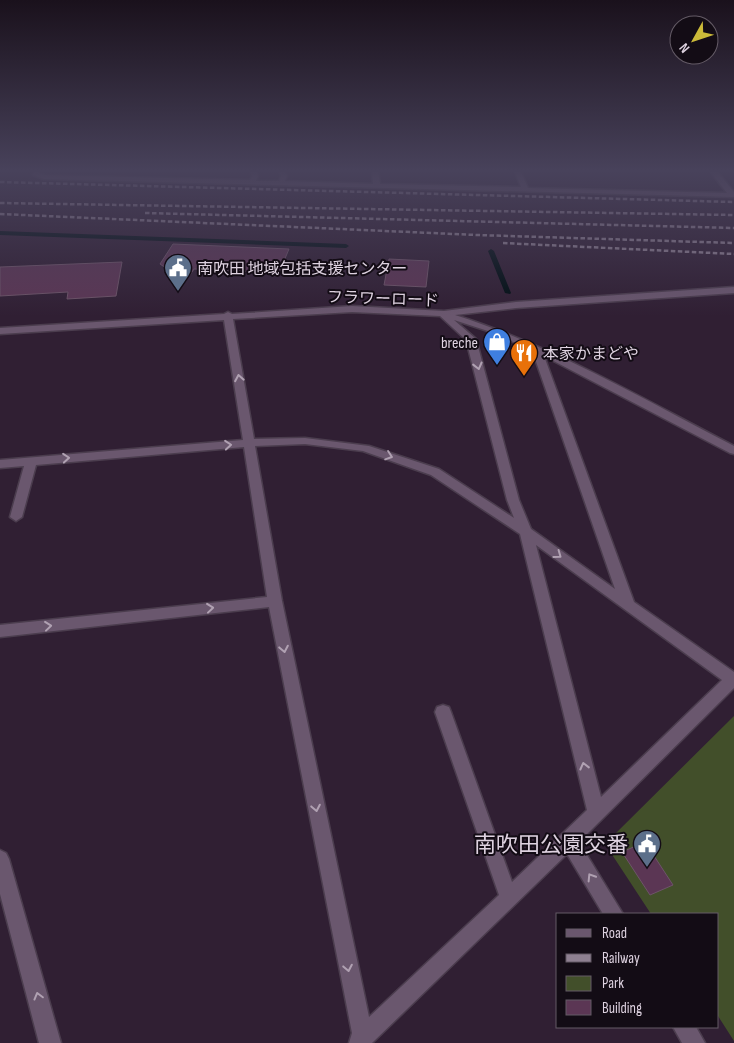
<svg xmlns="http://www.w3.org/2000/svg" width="734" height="1043" font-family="'Sofia Sans Condensed','Noto Sans JP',sans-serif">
<rect width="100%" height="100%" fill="#301f33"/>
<!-- green -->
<path fill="#424f2a" d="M734,716V1041L718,1016V914H651L611,853L616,833Z"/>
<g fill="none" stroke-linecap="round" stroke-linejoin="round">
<!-- stream -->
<path fill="#000e13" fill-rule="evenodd" d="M0,231L346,244L349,246L346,248L0,235Z
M491,249L494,251L511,293L510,294L505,293L488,251Z"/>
</g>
<!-- building -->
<path fill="#5b3654" stroke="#6d5468" d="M173,244L289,249L279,273L194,269L190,275H176L160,264Z
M389,259L429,261L426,287L384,285Z
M122,262L116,296L67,299L68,292L0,296V267Z
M645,842L673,885L650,895L622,852Z"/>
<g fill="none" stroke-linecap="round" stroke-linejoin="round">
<defs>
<path id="minor" d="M34,170H40L39,173L45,175L250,180L252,176L250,170H256L258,176L256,181H279L281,176L278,170H284L287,176L285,181L373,184L372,170H378L380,184L521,187L514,170H520L528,188L727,193L709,170H716L734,192V197L44,179L33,175Z
M734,287V293L516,308L455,315C553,346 643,399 734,446V454L730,453L544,356L634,602L734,672V688L579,842L623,914H603L567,854L372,1043H349L352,1033L269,607L0,637V625L267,597L244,447L36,465L22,517L16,521L10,517L24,466L0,468V460L243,440L224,320L0,334V328L224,314L228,312L232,314L352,306L444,311L516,302ZM352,312L440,316L466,340L507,500L514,518L439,469L369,446L305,438L254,439L233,319ZM454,320L488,331L532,350L615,589L531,529L519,500L476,339ZM305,444L363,451L431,475L520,534L587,810L512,882L451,712L449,707L443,705L437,707L435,712L499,895L369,1017L282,601L255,446ZM536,545L722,680L601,797Z
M0,850L6,853L9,859L61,1043H39L0,894Z
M673,1027H696L705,1043H682Z"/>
</defs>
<!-- minor casing -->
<use href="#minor" stroke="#4b3d4e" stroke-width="3"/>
<!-- minor -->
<use href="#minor" fill="#6a576e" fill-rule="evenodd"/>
<!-- rail -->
<path stroke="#8e8091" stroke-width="2.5" stroke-dasharray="4.5 2.5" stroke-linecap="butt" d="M0,182L734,202
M0,203L734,215
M145,213L734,228
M0,214L477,235L734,243
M503,243L734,254"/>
</g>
<!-- one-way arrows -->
<defs><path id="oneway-chevron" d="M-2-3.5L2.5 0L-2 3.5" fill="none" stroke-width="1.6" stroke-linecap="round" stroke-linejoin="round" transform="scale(1.25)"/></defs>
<g stroke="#b0a1b2">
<use href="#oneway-chevron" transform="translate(478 366) rotate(76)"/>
<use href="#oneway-chevron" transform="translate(239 378) rotate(-100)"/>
<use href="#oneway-chevron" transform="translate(228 445) rotate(-5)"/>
<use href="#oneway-chevron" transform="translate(389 456) rotate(19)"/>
<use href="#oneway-chevron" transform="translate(66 458) rotate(-5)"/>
<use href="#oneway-chevron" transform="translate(558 555) rotate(36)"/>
<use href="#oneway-chevron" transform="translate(210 608) rotate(-6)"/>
<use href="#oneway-chevron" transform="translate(48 626) rotate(-6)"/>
<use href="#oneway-chevron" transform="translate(284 649) rotate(79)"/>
<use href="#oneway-chevron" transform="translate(584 766) rotate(-104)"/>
<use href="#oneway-chevron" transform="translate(316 808) rotate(79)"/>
<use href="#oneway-chevron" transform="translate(591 877) rotate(-122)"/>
<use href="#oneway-chevron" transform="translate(348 968) rotate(79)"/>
<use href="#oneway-chevron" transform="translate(38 996) rotate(-105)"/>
</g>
<!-- sky -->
<linearGradient id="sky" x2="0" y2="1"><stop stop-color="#1a111c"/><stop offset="0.54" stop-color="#48425b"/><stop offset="1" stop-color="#48425b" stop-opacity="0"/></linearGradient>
<rect width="734" height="316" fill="url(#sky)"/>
<!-- icons -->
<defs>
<symbol id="civic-pin" viewBox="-11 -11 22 30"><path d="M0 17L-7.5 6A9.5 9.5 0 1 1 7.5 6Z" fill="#5c6f8a" stroke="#130c15"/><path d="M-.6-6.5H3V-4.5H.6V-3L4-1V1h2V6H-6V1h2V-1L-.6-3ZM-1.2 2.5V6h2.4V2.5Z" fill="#fff"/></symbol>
<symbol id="shop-pin" viewBox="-11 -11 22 30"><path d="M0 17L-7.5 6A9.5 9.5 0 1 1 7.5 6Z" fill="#3f7fe0" stroke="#130c15"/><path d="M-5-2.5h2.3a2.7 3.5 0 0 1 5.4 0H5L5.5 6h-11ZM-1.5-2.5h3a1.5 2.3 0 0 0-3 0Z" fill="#fff"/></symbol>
<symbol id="restaurant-pin" viewBox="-11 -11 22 30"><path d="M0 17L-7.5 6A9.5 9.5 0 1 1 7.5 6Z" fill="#e8710a" stroke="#130c15"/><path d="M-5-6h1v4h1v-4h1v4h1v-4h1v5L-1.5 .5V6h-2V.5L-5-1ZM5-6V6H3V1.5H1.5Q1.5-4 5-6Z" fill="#fff"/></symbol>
</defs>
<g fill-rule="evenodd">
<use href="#civic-pin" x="162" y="252" width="32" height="43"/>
<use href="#shop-pin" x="481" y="326" width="32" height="43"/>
<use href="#restaurant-pin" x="508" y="337" width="32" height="43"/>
<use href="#civic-pin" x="631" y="828" width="32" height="43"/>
</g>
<g text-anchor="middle" stroke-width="4" stroke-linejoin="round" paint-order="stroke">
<!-- far-poi labels -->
<g font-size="16" fill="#ded2e0" stroke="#130c15" text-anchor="start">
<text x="197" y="274">南吹田 地域包括支援センター</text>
<text x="478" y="348" text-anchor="end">breche</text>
<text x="543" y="359">本家かまどや</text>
</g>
<!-- far-street labels -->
<g font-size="16" fill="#ded2e0" stroke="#130c15">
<text transform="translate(383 298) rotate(2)" y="6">フラワーロード</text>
</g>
<!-- near-poi labels -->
<g font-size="22" fill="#ded2e0" stroke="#130c15" text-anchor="end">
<text x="628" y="852">南吹田公園交番</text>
</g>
</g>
<!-- legend -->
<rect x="556" y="913" width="162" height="115" fill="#130c15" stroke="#645b66"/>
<rect x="566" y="929" width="25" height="8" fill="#6a576e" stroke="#645b66"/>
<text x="602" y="938" font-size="15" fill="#ded2e0">Road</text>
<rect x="566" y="954" width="25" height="8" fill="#8e8091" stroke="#645b66"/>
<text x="602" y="963" font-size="15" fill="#ded2e0">Railway</text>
<rect x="566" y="976" width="25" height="15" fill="#424f2a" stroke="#645b66"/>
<text x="602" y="988" font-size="15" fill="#ded2e0">Park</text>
<rect x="566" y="1000" width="25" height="15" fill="#5b3654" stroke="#645b66"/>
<text x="602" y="1013" font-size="15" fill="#ded2e0">Building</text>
<!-- north arrow -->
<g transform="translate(694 40) rotate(230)"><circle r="24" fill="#130c15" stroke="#645b66"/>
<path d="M0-4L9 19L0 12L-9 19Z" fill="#cbba39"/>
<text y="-8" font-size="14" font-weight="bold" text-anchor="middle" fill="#ded2e0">N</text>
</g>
</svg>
